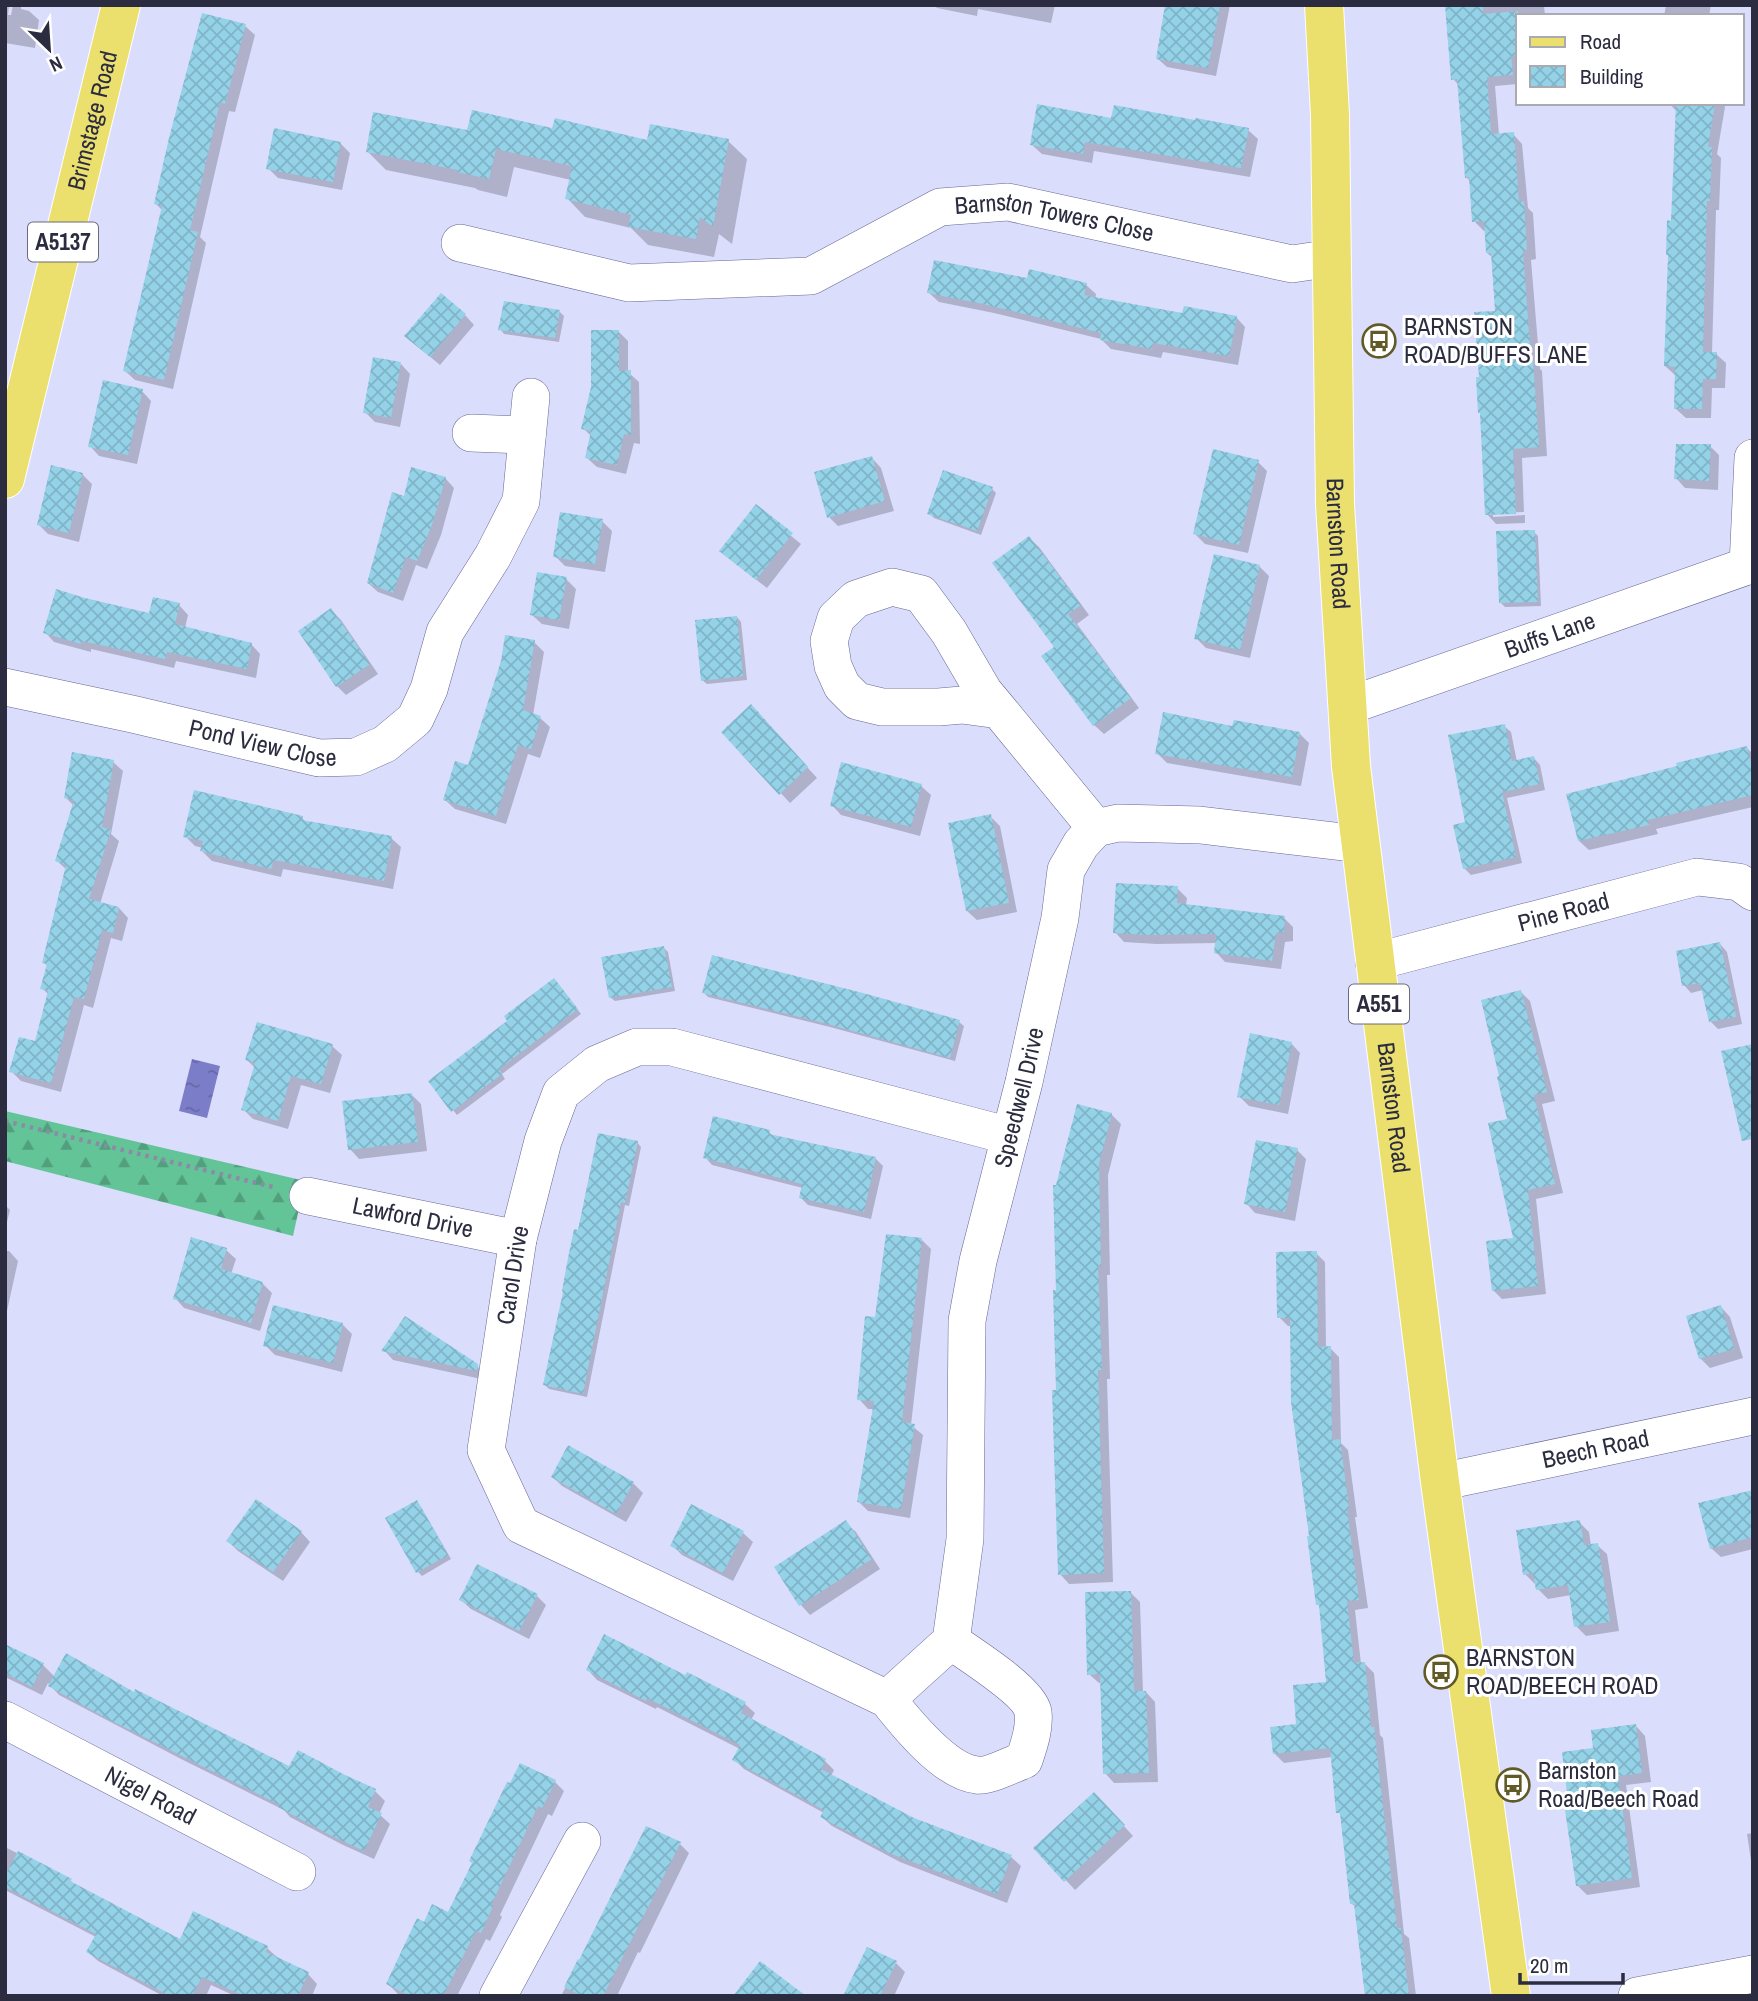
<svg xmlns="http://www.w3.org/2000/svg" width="1758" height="2001" font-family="'Archivo Narrow',sans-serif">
<defs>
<pattern id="forest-firs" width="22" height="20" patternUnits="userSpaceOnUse" patternTransform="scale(1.75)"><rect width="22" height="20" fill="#63c498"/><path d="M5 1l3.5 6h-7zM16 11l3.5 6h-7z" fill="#529f7d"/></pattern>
<pattern id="water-ripples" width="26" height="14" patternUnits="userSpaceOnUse" patternTransform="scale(1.75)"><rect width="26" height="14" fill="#7c7dc8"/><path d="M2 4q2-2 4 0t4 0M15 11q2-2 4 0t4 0" fill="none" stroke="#6667a4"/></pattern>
<pattern id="building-cross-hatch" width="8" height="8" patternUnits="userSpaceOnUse" patternTransform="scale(1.75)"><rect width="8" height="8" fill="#94d2e8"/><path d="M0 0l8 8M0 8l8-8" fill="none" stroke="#80b4c8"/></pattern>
</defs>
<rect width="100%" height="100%" fill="#dbddfc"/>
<!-- forest -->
<path fill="url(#forest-firs)" d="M5,1111L305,1181L293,1236L5,1161Z"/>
<!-- water -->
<path fill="url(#water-ripples)" d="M192,1059L220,1066L207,1118L179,1111Z"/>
<!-- shadow -->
<path fill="#0003" d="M5,5H9L8,15H11L13,5H21V9L29,11L39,20L35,48L5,43Z
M934,5H1055L1051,23L978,9L977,16L937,8Z
M1167,5H1230L1216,76L1167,67L1158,59Z
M1447,5H1544L1545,16H1518V84L1495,86L1499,135L1513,134L1522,144L1528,208L1533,213L1536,259L1531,260L1540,369L1542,371L1547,456L1522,458L1524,512L1493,513V517L1525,515V523L1496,524L1487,514L1481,379L1497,312L1493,258L1487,253L1486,231H1484L1474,221L1471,182L1466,177L1459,85L1453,79Z
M1666,5H1711L1709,16H1664Z
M245,26L255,35L235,112L229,111L200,237L206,243L173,389L135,380L125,371L162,210L156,204Z
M1669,103H1722L1725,107L1717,154L1721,158L1719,210H1716L1712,354H1716L1726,363L1725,388H1712L1711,418H1686L1676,409L1675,375L1665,366L1677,112Z
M1113,120L1248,130L1258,139L1250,177L1094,151L1092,163L1042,154L1032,145Z
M554,130L648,142L728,141L747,159L732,244L719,234L714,257L648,245L631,228L585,217L567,198L571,180L514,167L507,197L478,190L475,188L386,170L367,151L468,132Z
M340,143L350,153L342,190L278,178L268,168Z
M1028,280L1086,285L1096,294L1095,299L1184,315L1236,317L1245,327L1238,365L1163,352L1161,358L1111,349L1101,339L994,313L939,302L929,293Z
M559,311L564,316L559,342L504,334L500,329Z
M465,315L474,325L440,365L416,345Z
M618,331L628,341V372L639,382L640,444L634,443L626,474L597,467L587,458L592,437L583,428Z
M401,364L410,374L400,427L375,422L365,412Z
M142,391L151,401L137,464L99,456L90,446Z
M1710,446L1719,455L1718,490L1685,488L1676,478Z
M872,458L881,468L894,511L838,526L829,517Z
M1258,462L1267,471L1248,553L1205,544L1195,534Z
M82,474L92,484L79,542L48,534L39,525Z
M445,478L454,488L441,535L427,569L416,565L403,601L378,592L368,583L406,498Z
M992,489L996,493L981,535L934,518L929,513Z
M756,507L801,544L767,588L731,560Z
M602,521L612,531L605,572L565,566L555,556Z
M1534,532L1538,536L1541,606L1505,607L1500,602Z
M1029,538L1039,547L1089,615L1077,624L1139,708L1104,734L1094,725L1056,648Z
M1259,566L1269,576L1250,658L1206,648L1196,638Z
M566,579L576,589L569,629L542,624L532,615Z
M179,605L188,615L185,628L251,644L260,654L256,678L176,661L174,668L91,649V652L54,642L45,632L150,615Z
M331,610L341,620L378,674L346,695L337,686Z
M737,617L741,622L747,680L707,684L702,680Z
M534,642L544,652L533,715L540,718L550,727L540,758L528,754L506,824L455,809L445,800L469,767Z
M761,716L817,778L790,803L724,732Z
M1504,726L1511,732L1517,762L1534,758L1540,765L1545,790L1507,798L1522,863L1471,875L1464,868L1467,824Z
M1234,728L1299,733L1309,743L1301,786L1167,763L1157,753Z
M1747,748L1753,754V807L1656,829L1658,834L1589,850L1579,841L1679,768Z
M113,762L123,771L111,834L119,841L100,904L119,908L128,918L122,941L111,938L93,1008L84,1005L61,1092L21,1081L11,1071L36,1043L49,995L42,988L48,967L44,962L67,870L57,861L74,806L66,798Z
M921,786L931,795L920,836L841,815L832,805Z
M990,816L1000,826L1017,912L977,920L967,911Z
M302,818L307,823L391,838L401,847L393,889L283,869L281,877L212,861L202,851L203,848L195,846L185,836Z
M1177,888L1187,898L1186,905L1284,918L1293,927V941L1285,942L1281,969L1225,962L1216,952L1217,943L1157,944L1124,942L1115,932Z
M1720,944L1727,952L1742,1024L1718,1029L1710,1021L1703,990L1691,993L1684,985Z
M664,948L668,952L675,991L615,1001L610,997Z
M558,984L581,1014L502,1074L505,1079L457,1115L430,1081Z
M1521,992L1530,1001L1555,1101L1542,1104L1563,1193L1536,1199L1546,1294L1502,1299L1493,1290L1516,1240L1509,1120Z
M704,993L959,1022L964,1026L955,1061L830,1027L708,997Z
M1291,1043L1300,1053L1288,1114L1249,1106L1239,1096Z
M332,1046L342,1055L330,1093L301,1085L288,1129L253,1119L243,1109L255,1068L247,1060Z
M411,1094L421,1104L427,1151L359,1159L350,1149Z
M1111,1114L1121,1124L1108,1175L1110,1275H1107L1110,1379H1107L1113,1582L1069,1584L1060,1574L1058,1291Z
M769,1132L774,1137L875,1158L883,1166L871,1219L808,1205L801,1198L803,1188L712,1165L705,1157Z
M637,1142L641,1147L629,1206L625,1205L587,1397L549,1389L545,1385L580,1232Z
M1297,1150L1306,1159L1295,1221L1255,1213L1246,1203Z
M5,1205L10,1210L5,1230Z
M921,1239L931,1249L911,1425L923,1435L910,1518L868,1511L859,1502L874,1409H868L859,1399L877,1319Z
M226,1250L236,1259L231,1274L262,1283L272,1293L260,1331L184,1308L175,1298Z
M5,1251H9L18,1261L7,1311L5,1310Z
M1316,1253L1325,1262L1326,1348H1330L1339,1357L1341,1443L1348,1450L1357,1517H1355L1368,1608L1355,1610L1361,1664H1365L1374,1673L1380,1735L1383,1738L1404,1934L1409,1938L1416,1996H1366L1357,1908L1352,1904L1342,1816L1338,1812L1332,1757L1284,1763L1274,1753L1328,1684L1321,1607L1318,1604L1292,1326H1288L1279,1317Z
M1721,1307L1730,1317L1743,1358L1710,1368L1700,1358Z
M342,1324L352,1334L342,1372L275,1355L265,1345Z
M384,1350L477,1366L487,1376L486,1380L393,1360Z
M553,1477L633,1483L643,1493L626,1522L562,1486Z
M1753,1492V1549L1721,1557L1711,1548Z
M421,1507L451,1559L422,1576L418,1572L387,1519Z
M692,1507L743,1533L753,1542L733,1581L682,1555L672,1545Z
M1579,1522L1589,1532L1591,1546L1597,1545L1607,1554L1619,1631L1586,1636L1576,1626L1571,1595L1548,1599L1538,1589L1537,1583L1535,1584L1525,1574Z
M846,1523L856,1532L880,1569L810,1615L801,1605L776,1568Z
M301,1532L310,1542L283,1581L238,1551L228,1541Z
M1131,1593L1140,1602L1143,1693L1146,1692L1155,1702L1158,1782L1114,1783L1105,1773L1102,1683H1099L1089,1674Z
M537,1596L546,1605L529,1639L471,1609L461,1600Z
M5,1646L43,1665L55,1677L135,1694L290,1768L344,1777L375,1791L385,1801L379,1814L390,1824L374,1859L341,1844L290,1817L284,1810L181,1759L59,1695L48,1683L42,1695L5,1677Z
M588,1670L686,1677L687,1674L745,1704L755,1713L751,1720L825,1761L834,1770L831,1776L913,1820L1011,1857L1021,1866L1007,1903L900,1862L832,1826L822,1817L824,1813L744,1769L735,1760L740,1749L657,1707L656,1709L597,1680Z
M1636,1726L1645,1736L1651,1782L1626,1785L1640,1887L1587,1895L1577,1885L1571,1811L1595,1750Z
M555,1782L564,1791L552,1816L548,1814L500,1915L502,1917L490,1941L486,1939L457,1996H402L398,1994L388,1984L424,1924L449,1914Z
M1103,1803L1133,1836L1075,1890L1036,1848Z
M1753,1833V1874L1747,1834Z
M680,1844L689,1853L640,1953L638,1952L617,1996H561L579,1961Z
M5,1847L70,1880L77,1887L181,1942L267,1948L277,1957L308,1974L317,1984L312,1996H235L211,1985L206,1996H163L98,1961L88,1952L96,1937L5,1890Z
M896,1963L905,1972L894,1996H845Z"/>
<!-- building -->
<path fill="url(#building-cross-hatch)" d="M1165,5H1220L1208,68L1156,59Z
M1445,5H1483V14L1518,11V56H1511L1513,75L1487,77L1491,134L1514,132L1519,202L1524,201L1527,250L1523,251L1531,360L1533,359L1539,447L1513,449L1516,514L1485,515L1480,413H1478L1476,377H1479L1474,312L1495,311L1491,253H1486L1484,221L1472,222L1469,177L1465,178L1457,79L1451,80Z
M202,13L246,24L225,104L220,102L190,230L198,232L164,380L123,371L162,206L154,204L169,138Z
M1676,103H1715L1708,147H1712L1710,201H1707L1703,352H1717L1716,379H1703L1702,409H1674L1675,367L1664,366L1668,255H1666L1667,220L1671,221Z
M1037,104L1111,118L1114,105L1195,120L1196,118L1249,128L1241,168L1085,142L1083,154L1030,145Z
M472,110L552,128L555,118L647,140L650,124L729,139L713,227L700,217L696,239L628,227L631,215L565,199L572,166L496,149L489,179L457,172L458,170L366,152L373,112L467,130Z
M274,128L341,142L333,182L266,169Z
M934,260L1027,278L1029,269L1087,283L1084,295L1182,313L1184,306L1237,316L1229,356L1153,343L1152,349L1100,340L1101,333L983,304L927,293Z
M441,293L466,314L430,357L404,336Z
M504,301L560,310L555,338L498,330Z
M591,330H619V371L631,370V435L624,434L617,465L585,458L591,431L581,429L591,387Z
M373,357L401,362L391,418L363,413Z
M103,380L143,389L128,455L88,447Z
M1676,444H1711L1709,481L1674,479Z
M1213,449L1259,460L1239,545L1193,534Z
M872,456L885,501L827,518L814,472Z
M51,465L83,473L69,533L37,525Z
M411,467L446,477L432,525L417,561L406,557L393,593L367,583L392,492L404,496Z
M943,470L993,487L977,531L927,514Z
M756,504L793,533L756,580L719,551Z
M560,512L603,519L595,564L553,557Z
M1535,530L1538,602L1499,603L1496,531Z
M1029,536L1081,605L1068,614L1131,698L1093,726L1041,656L1054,647L992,563Z
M1214,554L1260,565L1240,650L1194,639Z
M537,572L567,577L559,620L530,615Z
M56,589L85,598L149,613L153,597L180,603L175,624L252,643L247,669L167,652L165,659L82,641L81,644L43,633Z
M331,608L370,664L336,687L298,631Z
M737,616L743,676L701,681L695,620Z
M505,635L535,640L523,710L541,716L531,749L518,745L496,816L443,800L455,761L468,765L501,661Z
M751,704L808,767L779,795L721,732Z
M1163,712L1232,726L1234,720L1300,732L1292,777L1155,754Z
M1505,724L1512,761L1534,756L1540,784L1502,792L1516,857L1463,869L1453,825L1465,822L1448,735Z
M1747,746L1753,770V795L1648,820L1649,825L1578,841L1566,794L1677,766L1676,763Z
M72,752L114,760L102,827L111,830L89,899L119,907L113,933L102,930L84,999L74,997L51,1083L9,1072L19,1037L35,1041L48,991L40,989L47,964L42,963L66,865L55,861L74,800L64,798Z
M841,762L922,784L911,827L830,806Z
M194,790L303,816L302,820L392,836L384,881L274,860L271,869L200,851L203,841L183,837Z
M991,814L1009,903L966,911L948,823Z
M1116,883L1178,886L1177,903L1285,916L1284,932L1276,933L1272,961L1214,953L1216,934L1147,935L1113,933Z
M1720,942L1736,1017L1709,1022L1700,983L1682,986L1676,951Z
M664,946L672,987L609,998L601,957Z
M712,955L863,993L960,1020L950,1058L824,1023L702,993Z
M554,978L578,1009L499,1069L502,1074L451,1112L428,1081L507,1021L504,1016Z
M1521,990L1547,1092L1534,1095L1555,1184L1528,1190L1538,1286L1492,1291L1486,1241L1513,1238L1488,1123L1507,1119L1497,1077L1499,1076L1481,1000Z
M257,1022L333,1044L321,1084L291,1076L278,1121L241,1110L255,1063L245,1060Z
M1250,1033L1292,1042L1279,1105L1237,1097Z
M1753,1044V1139L1742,1141L1721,1051Z
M412,1093L418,1142L348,1150L342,1101Z
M1077,1104L1112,1113L1099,1164L1101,1266H1098L1102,1370H1098L1104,1573L1058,1575L1052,1390H1056L1053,1290H1056L1053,1185H1056Z
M713,1116L770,1130L769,1134L876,1157L864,1212L799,1198L802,1184L703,1158Z
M598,1133L638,1141L625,1203L621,1202L583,1394L543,1385L563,1292L562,1291L568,1258L574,1229L578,1230Z
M1256,1140L1298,1148L1285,1212L1244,1204Z
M886,1234L922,1238L902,1422L915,1424L901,1509L857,1502L874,1401L857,1400L865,1316L875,1317Z
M191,1237L227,1248L221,1269L263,1282L251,1323L173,1299Z
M1317,1251L1318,1347L1331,1346L1332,1440L1340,1439L1349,1508L1347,1509L1359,1600L1347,1601L1354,1663L1365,1662L1371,1727H1374L1397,1928H1401L1409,1996H1365L1354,1904H1350L1340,1813H1336L1330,1748L1273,1754L1270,1727L1296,1724L1293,1685L1326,1682L1319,1605H1316L1307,1536H1309L1291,1402L1290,1318H1277L1276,1252Z
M273,1305L343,1323L333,1363L263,1346Z
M1721,1305L1734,1349L1699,1359L1686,1316Z
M405,1316L478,1364L477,1371L381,1351Z
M568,1445L634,1482L616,1514L551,1477Z
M1753,1490V1537L1710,1549L1698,1503Z
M256,1499L302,1531L273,1572L226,1541Z
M417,1500L448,1555L416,1573L385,1518Z
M691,1504L744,1531L723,1573L670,1546Z
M846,1520L872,1559L799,1606L774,1567Z
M1580,1520L1584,1545L1598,1543L1610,1622L1574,1627L1568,1585L1536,1590L1533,1573L1523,1575L1516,1530Z
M477,1564L538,1594L519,1631L459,1600Z
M1131,1591L1134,1691H1146L1149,1773L1103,1774L1100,1674L1087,1675L1085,1592Z
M604,1634L685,1675L687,1672L746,1702L741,1713L826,1759L821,1769L914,1818L1012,1855L997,1894L889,1853L820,1817L824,1810L732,1760L740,1745L647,1698L646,1701L586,1670Z
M5,1644L44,1663L32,1687L5,1673Z
M66,1653L134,1692L135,1689L289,1766L298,1750L345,1775L376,1789L368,1807L382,1813L364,1851L330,1835L278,1807L280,1805L108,1719L48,1686Z
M1636,1724L1642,1773L1618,1776L1632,1878L1576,1886L1565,1810L1569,1809L1562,1752L1593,1748L1591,1730Z
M520,1763L556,1780L542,1808L538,1806L491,1905L493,1906L481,1933L476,1931L443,1996H410L386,1984L417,1918L424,1922L432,1904L448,1912L472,1863L469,1861L507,1782L510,1783Z
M1094,1792L1125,1825L1064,1882L1033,1848Z
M646,1826L681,1842L603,1996H582L564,1987L578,1959L579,1960Z
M18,1851L72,1879L70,1881L180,1939L193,1911L268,1946L266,1952L309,1972L298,1996H244L202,1977L192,1996H170L86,1952L96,1934L5,1887V1876Z
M867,1947L897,1961L880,1996H843Z
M760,1961L806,1996H733Z"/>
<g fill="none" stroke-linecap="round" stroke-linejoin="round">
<defs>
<g id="minor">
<path id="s1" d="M460,243L629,283L811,276L940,207L1008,202L1292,264L1332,258"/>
<path d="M471,433L527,435"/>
<path d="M1748,566L1753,458"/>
<path id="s2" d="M5,687L132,714L319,758L356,757L385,744L415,719L429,689L445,632L493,556L521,501L531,397"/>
<path id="s3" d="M1348,706L1753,564"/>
<path d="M999,710L962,705L939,707H882L857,701L842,686L833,666L829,641L836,618L856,599L892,587L921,594L949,632L984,692L999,710L1096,828"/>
<path id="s4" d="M1374,962L1697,877L1739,882L1753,892"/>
<path id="s5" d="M308,1196L518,1239"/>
<path id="s6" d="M1440,1482L1753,1416"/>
<path id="s7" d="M951,1641C969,1654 1029,1691 1033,1712C1035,1728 1029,1745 1024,1760C1013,1764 987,1777 977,1775C945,1772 906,1723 887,1699L521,1525L486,1450L518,1239L543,1141L561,1093L597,1064L637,1047H672L1010,1136"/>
<path id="s8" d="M887,1699L951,1641L965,1539L967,1321L978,1261L1024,1082L1060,918L1066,870L1081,844L1096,828L1118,823L1200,825L1360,844"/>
<path id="s9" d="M5,1720L297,1872"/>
<path d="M498,1996L582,1841"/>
<path d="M1637,1996L1753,1974"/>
</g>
<g id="major">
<path id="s10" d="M1324,5L1330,115L1335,504L1351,766L1440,1482L1511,1996"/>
<path id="s11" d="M5,479L121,5"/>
</g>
</defs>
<!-- minor casing -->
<use href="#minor" stroke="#666794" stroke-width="38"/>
<!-- major casing -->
<use href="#major" stroke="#fff" stroke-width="40"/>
<!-- path -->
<path stroke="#8a8ca5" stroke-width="4.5" stroke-dasharray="3.5 5" stroke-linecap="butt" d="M5,1121L273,1187"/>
<!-- minor -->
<use href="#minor" stroke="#fff" stroke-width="37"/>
<!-- major -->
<use href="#major" stroke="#ebdf6e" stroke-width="38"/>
</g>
<!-- icons -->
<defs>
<symbol id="bus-ring" viewBox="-11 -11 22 22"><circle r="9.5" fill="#fff" stroke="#615a27" stroke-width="1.5"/><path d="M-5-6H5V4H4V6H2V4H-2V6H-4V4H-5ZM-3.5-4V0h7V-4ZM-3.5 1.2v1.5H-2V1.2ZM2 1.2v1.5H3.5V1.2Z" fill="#615a27"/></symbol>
</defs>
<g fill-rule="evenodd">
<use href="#bus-ring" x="1360" y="322" width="38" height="38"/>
<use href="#bus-ring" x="1422" y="1653" width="38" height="38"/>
<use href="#bus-ring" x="1494" y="1766" width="38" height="38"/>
</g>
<g text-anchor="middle" stroke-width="6" stroke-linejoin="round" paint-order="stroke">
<!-- shield labels -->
<g fill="#fff" stroke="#6b6b79" stroke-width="2">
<rect x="28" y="222.5" width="70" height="39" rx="5"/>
<rect x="1349" y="984.5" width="60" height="39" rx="5"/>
</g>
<g font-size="23" font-weight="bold" fill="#2b2c3f">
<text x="63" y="250">A5137</text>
<text x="1379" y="1012">A551</text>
</g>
<!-- street labels -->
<g font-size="24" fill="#2b2c3f" stroke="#fff">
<text dy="8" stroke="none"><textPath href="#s11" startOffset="369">Brimstage Road</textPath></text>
<text dy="8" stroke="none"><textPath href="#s1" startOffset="618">Barnston Towers Close</textPath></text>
<text dy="8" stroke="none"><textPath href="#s10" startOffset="539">Barnston Road</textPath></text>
<text dy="8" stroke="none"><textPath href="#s3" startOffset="214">Buffs Lane</textPath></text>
<text dy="8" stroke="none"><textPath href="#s2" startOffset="264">Pond View Close</textPath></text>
<text dy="8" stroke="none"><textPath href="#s4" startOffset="196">Pine Road</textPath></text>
<text dy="8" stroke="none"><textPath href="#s8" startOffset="637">Speedwell Drive</textPath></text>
<text dy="8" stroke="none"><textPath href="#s10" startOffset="1106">Barnston Road</textPath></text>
<text dy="8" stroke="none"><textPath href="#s5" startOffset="107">Lawford Drive</textPath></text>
<text dy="8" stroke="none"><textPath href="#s7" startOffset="994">Carol Drive</textPath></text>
<text dy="8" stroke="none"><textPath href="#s6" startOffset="159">Beech Road</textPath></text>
<text dy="8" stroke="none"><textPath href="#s9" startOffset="164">Nigel Road</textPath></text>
</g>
<!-- poi labels -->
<g font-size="24" fill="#2b2c3f" stroke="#fff" text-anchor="start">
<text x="1404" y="335">BARNSTON<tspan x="1404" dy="28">ROAD/BUFFS LANE</tspan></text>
<text x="1466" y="1666">BARNSTON<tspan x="1466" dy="28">ROAD/BEECH ROAD</tspan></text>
<text x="1538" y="1779">Barnston<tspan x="1538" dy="28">Road/Beech Road</tspan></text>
</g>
</g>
<!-- border -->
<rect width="1758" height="2001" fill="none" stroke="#2b2c3f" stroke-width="14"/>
<!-- legend -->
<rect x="1516" y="14" width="228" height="91" fill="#ffffff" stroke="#aaabb2" stroke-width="2"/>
<rect x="1530" y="37" width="35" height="10" fill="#ebdf6e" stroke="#aaabb2" stroke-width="2"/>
<text x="1580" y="49" font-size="21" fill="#2b2c3f">Road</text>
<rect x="1530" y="66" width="35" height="21" fill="url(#building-cross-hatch)" stroke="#aaabb2" stroke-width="2"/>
<text x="1580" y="84" font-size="21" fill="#2b2c3f">Building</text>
<!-- north arrow -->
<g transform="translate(49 49) rotate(155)" stroke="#ffffff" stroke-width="5" paint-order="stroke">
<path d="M0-5L12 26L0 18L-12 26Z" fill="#2b2c3f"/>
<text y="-10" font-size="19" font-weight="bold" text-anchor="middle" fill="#2b2c3f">N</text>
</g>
<!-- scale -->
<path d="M1520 1973v10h103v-10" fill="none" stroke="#2b2c3f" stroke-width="3.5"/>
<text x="1530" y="1973" font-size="21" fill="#2b2c3f" stroke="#ffffff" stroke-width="5" paint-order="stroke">20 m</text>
</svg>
